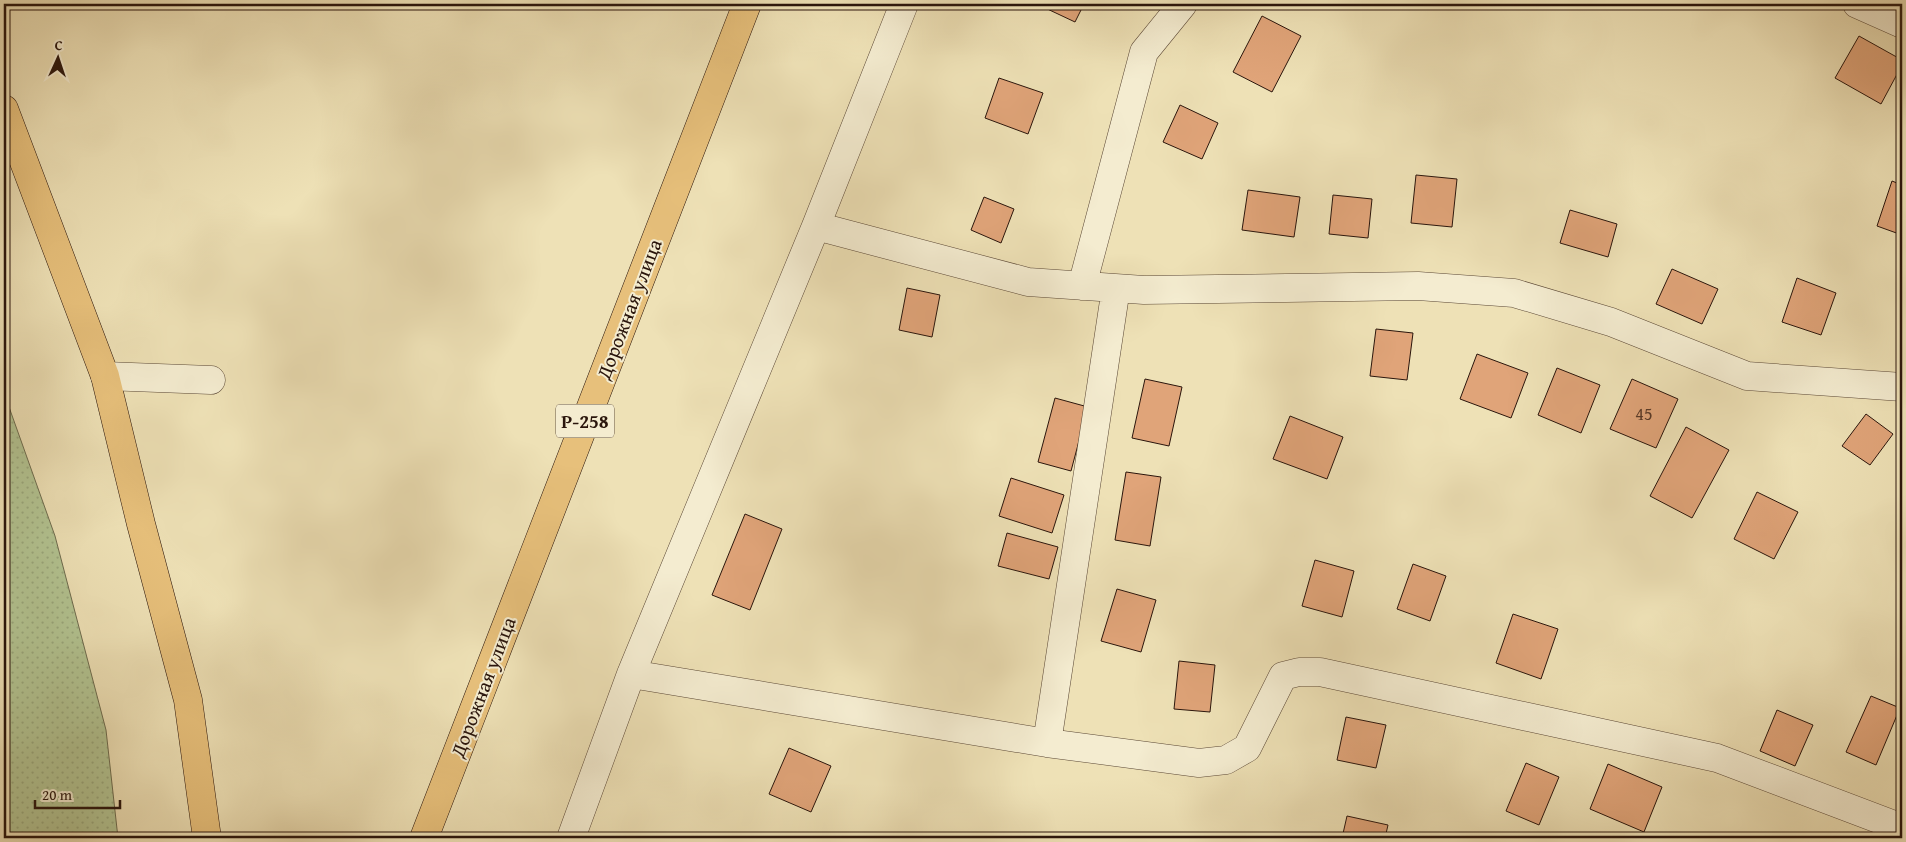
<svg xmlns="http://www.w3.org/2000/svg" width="1906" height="842" font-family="'Gentium Book Plus',serif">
<defs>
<pattern id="grass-dots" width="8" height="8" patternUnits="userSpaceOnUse" patternTransform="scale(1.25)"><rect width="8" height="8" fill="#b3c492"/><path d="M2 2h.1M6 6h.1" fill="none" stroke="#9aa87d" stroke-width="1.8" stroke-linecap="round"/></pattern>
</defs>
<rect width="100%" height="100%" fill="#eee1b6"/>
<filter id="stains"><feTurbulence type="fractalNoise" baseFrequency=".004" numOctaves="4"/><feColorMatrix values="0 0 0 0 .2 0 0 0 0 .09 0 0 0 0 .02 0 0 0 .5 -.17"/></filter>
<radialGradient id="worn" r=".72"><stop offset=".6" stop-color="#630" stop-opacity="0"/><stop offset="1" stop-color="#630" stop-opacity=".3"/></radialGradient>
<!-- grass -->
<path fill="url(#grass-dots)" stroke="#6e6c4f" d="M4,393L55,536L106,730L118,838H4Z"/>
<!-- building -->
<path fill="#e0a479" stroke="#2a150c" d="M1042,4H1084L1075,22L1041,6Z
M1262,16L1301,36L1272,92L1233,72Z
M1859,36L1902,60V65L1881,104L1835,78Z
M999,78L1043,93L1028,134L985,118Z
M1180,105L1218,123L1202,159L1163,142Z
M1416,175L1457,179L1452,227L1411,223Z
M1892,181L1902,185V235L1877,226Z
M1248,190L1300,197L1294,237L1242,230Z
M1333,195L1372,199L1368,238L1329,234Z
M984,197L1014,209L1001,243L971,230Z
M1570,210L1617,224L1608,257L1560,243Z
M1672,269L1718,289L1702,324L1656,304Z
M1797,278L1836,293L1821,335L1782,322Z
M907,288L940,295L932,337L899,330Z
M1376,329L1413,333L1407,380L1370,376Z
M1477,354L1528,373L1511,418L1460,399Z
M1557,368L1600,385L1581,433L1538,415Z
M1145,379L1182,387L1169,446L1132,438Z
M1632,379L1678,399L1656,448L1610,429Z
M1055,398L1088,407L1071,471L1038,462Z
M1866,414L1893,434L1870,465L1842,446Z
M1290,416L1343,437L1327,479L1273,459Z
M1686,427L1729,450L1692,518L1650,496Z
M1126,472L1161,477L1150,546L1115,540Z
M1011,478L1064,495L1052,533L999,516Z
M1757,492L1798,512L1774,559L1734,539Z
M745,514L782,529L750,610L712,595Z
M1007,533L1058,547L1049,579L998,566Z
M1315,560L1354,571L1342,617L1302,606Z
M1413,564L1446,576L1430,621L1397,609Z
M1117,589L1156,600L1141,652L1101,641Z
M1513,614L1558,629L1541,679L1496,663Z
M1179,661L1215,665L1210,712L1174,709Z
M1871,696L1900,708L1876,765L1846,752Z
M1777,710L1813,725L1795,766L1760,751Z
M1346,717L1386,725L1376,768L1337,760Z
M789,748L831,766L811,812L769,794Z
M1526,763L1559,777L1539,825L1506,811Z
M1608,764L1662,787L1644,832L1590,809Z
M1347,816L1388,825L1385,838H1342Z"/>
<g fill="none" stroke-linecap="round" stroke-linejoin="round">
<defs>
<path id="minor" d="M1857,4L1902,24
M816,226L1028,282L1144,290L1418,286L1514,293L1611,322L1747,376L1902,387
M1082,286L1144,52L1183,4
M105,376L211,380
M631,674L1047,743L1199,763L1226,760L1247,748L1283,676L1299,672H1320L1717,758L1902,828
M1047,743L1116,288
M571,838L631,674L816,226L904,4"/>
<path id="major" d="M4,109L105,376L141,524L188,700L207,838"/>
<path id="highway" d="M424,838L747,4"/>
</defs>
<!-- minor casing -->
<use href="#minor" stroke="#5b4836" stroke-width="29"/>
<!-- major casing -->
<use href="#major" stroke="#2a150c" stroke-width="29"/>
<!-- highway casing -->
<use href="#highway" stroke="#2a150c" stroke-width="29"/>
<!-- minor -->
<use href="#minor" stroke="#f4ecd0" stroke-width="28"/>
<!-- major -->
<use href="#major" stroke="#e7c07b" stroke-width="28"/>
<!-- highway -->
<use href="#highway" stroke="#e7c07b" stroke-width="28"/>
</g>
<g text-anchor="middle" stroke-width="4" stroke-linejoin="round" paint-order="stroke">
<!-- number labels -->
<g font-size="18" fill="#583927">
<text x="1644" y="420">45</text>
</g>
<!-- shield labels -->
<rect fill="#f4ecd0" stroke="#675647" stroke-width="1" x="556" y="404.5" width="58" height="33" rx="4"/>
<g font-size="19" font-weight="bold" fill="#2a150c">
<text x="585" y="428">Р-258</text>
</g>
<!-- street labels -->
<g font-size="20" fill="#2a150c" stroke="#f4ecd0">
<text transform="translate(629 309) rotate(-69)" y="7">Дорожная улица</text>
<text transform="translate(483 687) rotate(-69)" y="7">Дорожная улица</text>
</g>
</g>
<!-- margin -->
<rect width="1906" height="842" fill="none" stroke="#eee1b6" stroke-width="20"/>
<rect x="5" y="5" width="1896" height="832" fill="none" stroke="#2a150c" stroke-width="2.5"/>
<rect x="10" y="10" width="1886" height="822" fill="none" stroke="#2a150c"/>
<!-- north arrow -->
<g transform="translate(58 58) rotate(3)" stroke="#f4ecd0" stroke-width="4" paint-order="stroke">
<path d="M0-4L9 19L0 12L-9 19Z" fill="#2a150c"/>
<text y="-8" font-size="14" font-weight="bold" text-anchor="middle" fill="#2a150c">С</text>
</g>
<!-- scale -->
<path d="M35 800v8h85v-8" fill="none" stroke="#2a150c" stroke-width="2.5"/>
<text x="42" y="800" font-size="15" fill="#2a150c" stroke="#f4ecd0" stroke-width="4" paint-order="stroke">20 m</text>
<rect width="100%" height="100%" filter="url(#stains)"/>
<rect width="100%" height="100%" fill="url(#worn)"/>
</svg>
